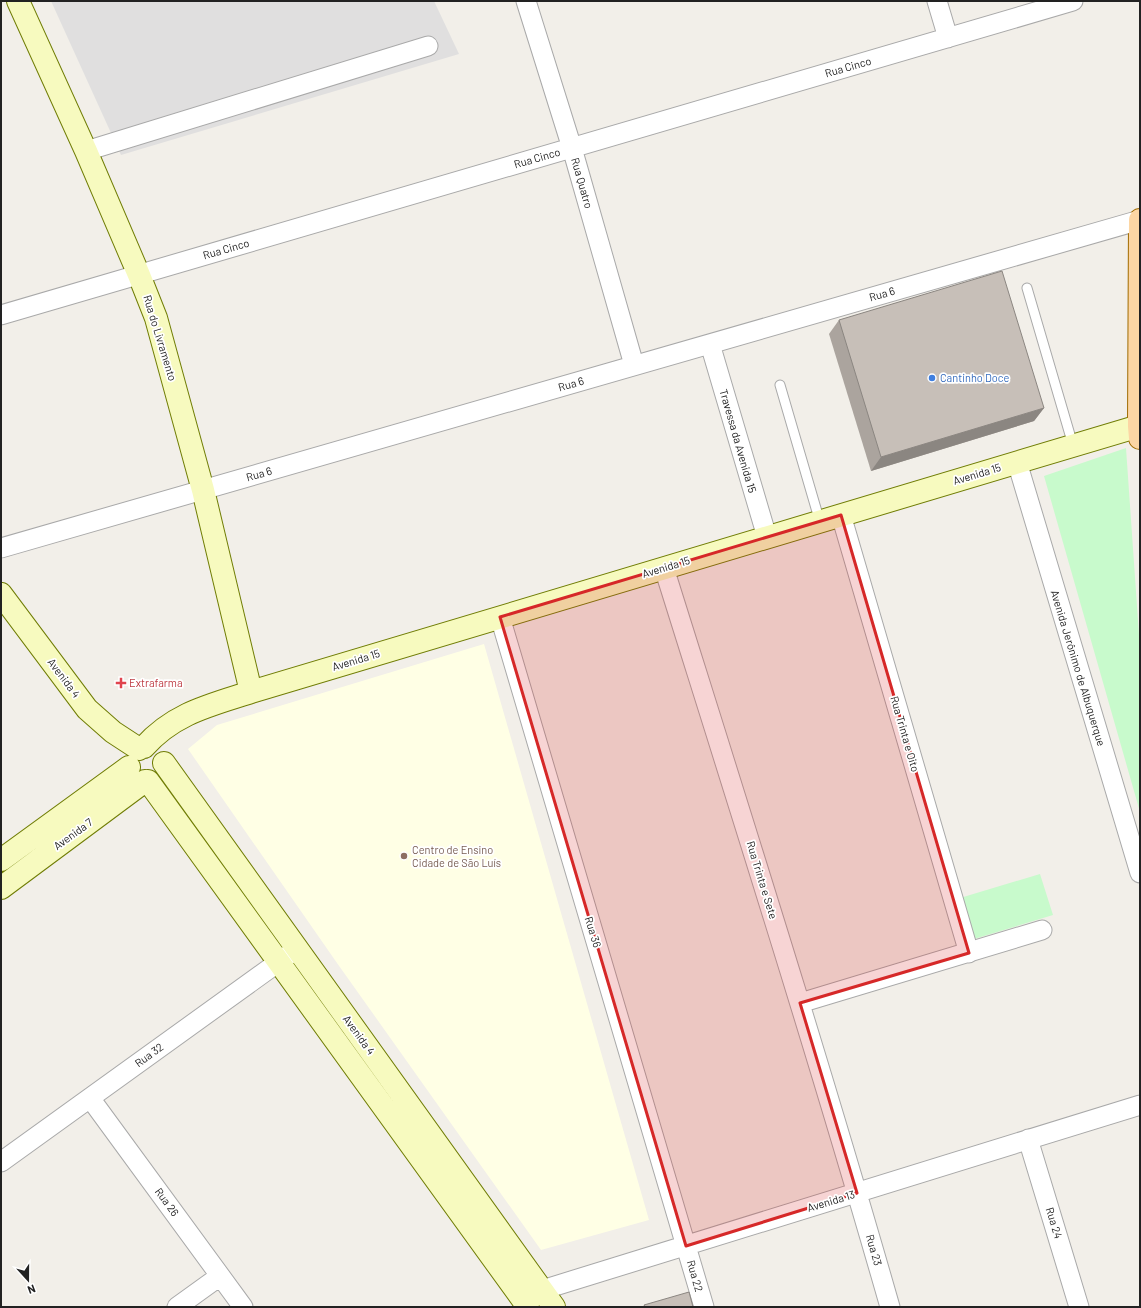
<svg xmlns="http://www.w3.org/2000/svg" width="1141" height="1308" font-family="Barlow,sans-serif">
<rect width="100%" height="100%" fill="#f2efe9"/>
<!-- residential -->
<path fill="#e0dfdf" d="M51,1H434L459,54L121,155Z"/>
<!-- education -->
<path fill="#ffffe5" d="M484,644L649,1220L541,1250L337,963L188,749L217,725Z"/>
<!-- park -->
<path fill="#c8facc" d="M1126,448L1140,649V812L1044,476Z
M1040,874L1053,915L974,939L960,898Z"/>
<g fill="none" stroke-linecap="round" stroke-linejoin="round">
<defs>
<path id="lane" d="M1027,288L1073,445
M780,385L820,522"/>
<path id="street" d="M526,1L572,148L634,365
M937,1L948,38
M86,151L428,46
M1,315L1073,1
M710,344L767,537
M1017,462L1140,873
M841,515L969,953
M1,548L1140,220
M664,568C741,814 819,1059 890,1307
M500,617L704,1307
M800,1003L1042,930
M90,1098L243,1307
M1028,1139L1079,1307
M1,1162L291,953
M530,1298L542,1290L1140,1105
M177,1307L220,1276"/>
<path id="secondary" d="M18,1L86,151L139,275L156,318L203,490L251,692
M1,594L87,709L113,732L139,749
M144,747C174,713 211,705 251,692L1139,426
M164,763L554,1307
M148,781L528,1307
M1,860L129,767
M1,888L145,781"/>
<path id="primary" d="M1140,220L1139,426L1140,438"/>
</defs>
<!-- lane casing -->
<use href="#lane" stroke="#a9a9a9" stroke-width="11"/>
<!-- street casing -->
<use href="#street" stroke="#a9a9a9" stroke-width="21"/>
<!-- secondary casing -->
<use href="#secondary" stroke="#707d05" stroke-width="24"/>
<!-- primary casing -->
<use href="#primary" stroke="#a06b00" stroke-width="24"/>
<!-- lane -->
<use href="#lane" stroke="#fff" stroke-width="9"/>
<!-- street -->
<use href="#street" stroke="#fff" stroke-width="19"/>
<!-- secondary -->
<use href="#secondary" stroke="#f7fabf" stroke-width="22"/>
<!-- primary -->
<use href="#primary" stroke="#fcd6a4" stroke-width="22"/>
</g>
<!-- wall -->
<path fill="#aba49e" d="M839,320L1044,408L1034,421L871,471L829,334Z"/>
<!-- shaded-wall -->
<path fill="#8b8681" d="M1044,408L1034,421L871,471L881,457Z"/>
<!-- building -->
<path fill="#c7bfb8" stroke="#8b8681" d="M1002,271L1044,408L881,457L839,320Z
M689,1292L693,1307H645L644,1305Z"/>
<!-- marked area -->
<path fill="#d62828" fill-opacity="0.2" stroke="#d62828" stroke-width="3" stroke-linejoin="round" d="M841,515L969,953L800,1003L857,1193L686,1246L500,617Z"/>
<!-- markers -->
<circle fill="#3f7fe0" stroke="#fff" stroke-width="1.5" cx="932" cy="378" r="4"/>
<path fill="#e0444e" stroke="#fff" stroke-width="1.5" d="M119 677h4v4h4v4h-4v4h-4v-4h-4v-4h4z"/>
<circle fill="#8d6e63" stroke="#fff" stroke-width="1.5" cx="404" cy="856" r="4"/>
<g text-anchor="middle" stroke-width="3.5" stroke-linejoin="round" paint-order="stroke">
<!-- street labels -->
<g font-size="11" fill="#222" stroke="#fff">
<text transform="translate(848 67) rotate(-16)" y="4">Rua Cinco</text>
<text transform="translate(537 158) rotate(-16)" y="4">Rua Cinco</text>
<text transform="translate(582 183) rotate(74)" y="4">Rua Quatro</text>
<text transform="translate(226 249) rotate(-16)" y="4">Rua Cinco</text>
<text transform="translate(882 294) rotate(-16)" y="4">Rua 6</text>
<text transform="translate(160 338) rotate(73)" y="4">Rua do Livramento</text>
<text transform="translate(571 384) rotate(-16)" y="4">Rua 6</text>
<text transform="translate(738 441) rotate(74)" y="4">Travessa da Avenida 15</text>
<text transform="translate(259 474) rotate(-16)" y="4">Rua 6</text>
<text transform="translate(977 474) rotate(-17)" y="4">Avenida 15</text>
<text transform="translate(666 567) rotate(-17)" y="4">Avenida 15</text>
<text transform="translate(356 660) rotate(-17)" y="4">Avenida 15</text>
<text transform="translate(1078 668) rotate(73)" y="4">Avenida Jerônimo de Albuquerque</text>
<text transform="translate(64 678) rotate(53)" y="4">Avenida 4</text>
<text transform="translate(905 734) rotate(74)" y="4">Rua Trinta e Oito</text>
<text transform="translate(73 834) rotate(-36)" y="4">Avenida 7</text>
<text transform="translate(762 880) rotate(73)" y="4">Rua Trinta e Sete</text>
<text transform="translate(593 932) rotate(73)" y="4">Rua 36</text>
<text transform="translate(359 1035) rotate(54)" y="4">Avenida 4</text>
<text transform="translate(149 1055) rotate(-36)" y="4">Rua 32</text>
<text transform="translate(831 1201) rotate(-17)" y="4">Avenida 13</text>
<text transform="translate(167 1202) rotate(54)" y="4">Rua 26</text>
<text transform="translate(1054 1223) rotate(73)" y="4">Rua 24</text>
<text transform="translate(874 1250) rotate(74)" y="4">Rua 23</text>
<text transform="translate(695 1276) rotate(74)" y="4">Rua 22</text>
</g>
<!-- shop labels -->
<g font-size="11" fill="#366cbe" stroke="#fff" text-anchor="start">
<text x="940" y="382">Cantinho Doce</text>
</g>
<!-- health labels -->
<g font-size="11" fill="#be3a42" stroke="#fff" text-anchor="start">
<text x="129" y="687">Extrafarma</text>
</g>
<!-- education labels -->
<g font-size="11" fill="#785e54" stroke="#fff" text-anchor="start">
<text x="412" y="854">Centro de Ensino<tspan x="412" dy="13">Cidade de São Luís</tspan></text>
</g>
</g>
<!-- border -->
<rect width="1141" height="1308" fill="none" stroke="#222222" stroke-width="4"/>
<!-- north arrow -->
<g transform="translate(28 1280) rotate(159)" stroke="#ffffff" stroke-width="3" paint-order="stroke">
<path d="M0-3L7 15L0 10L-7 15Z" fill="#222222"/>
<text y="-6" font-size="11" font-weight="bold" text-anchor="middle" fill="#222222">N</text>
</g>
</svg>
